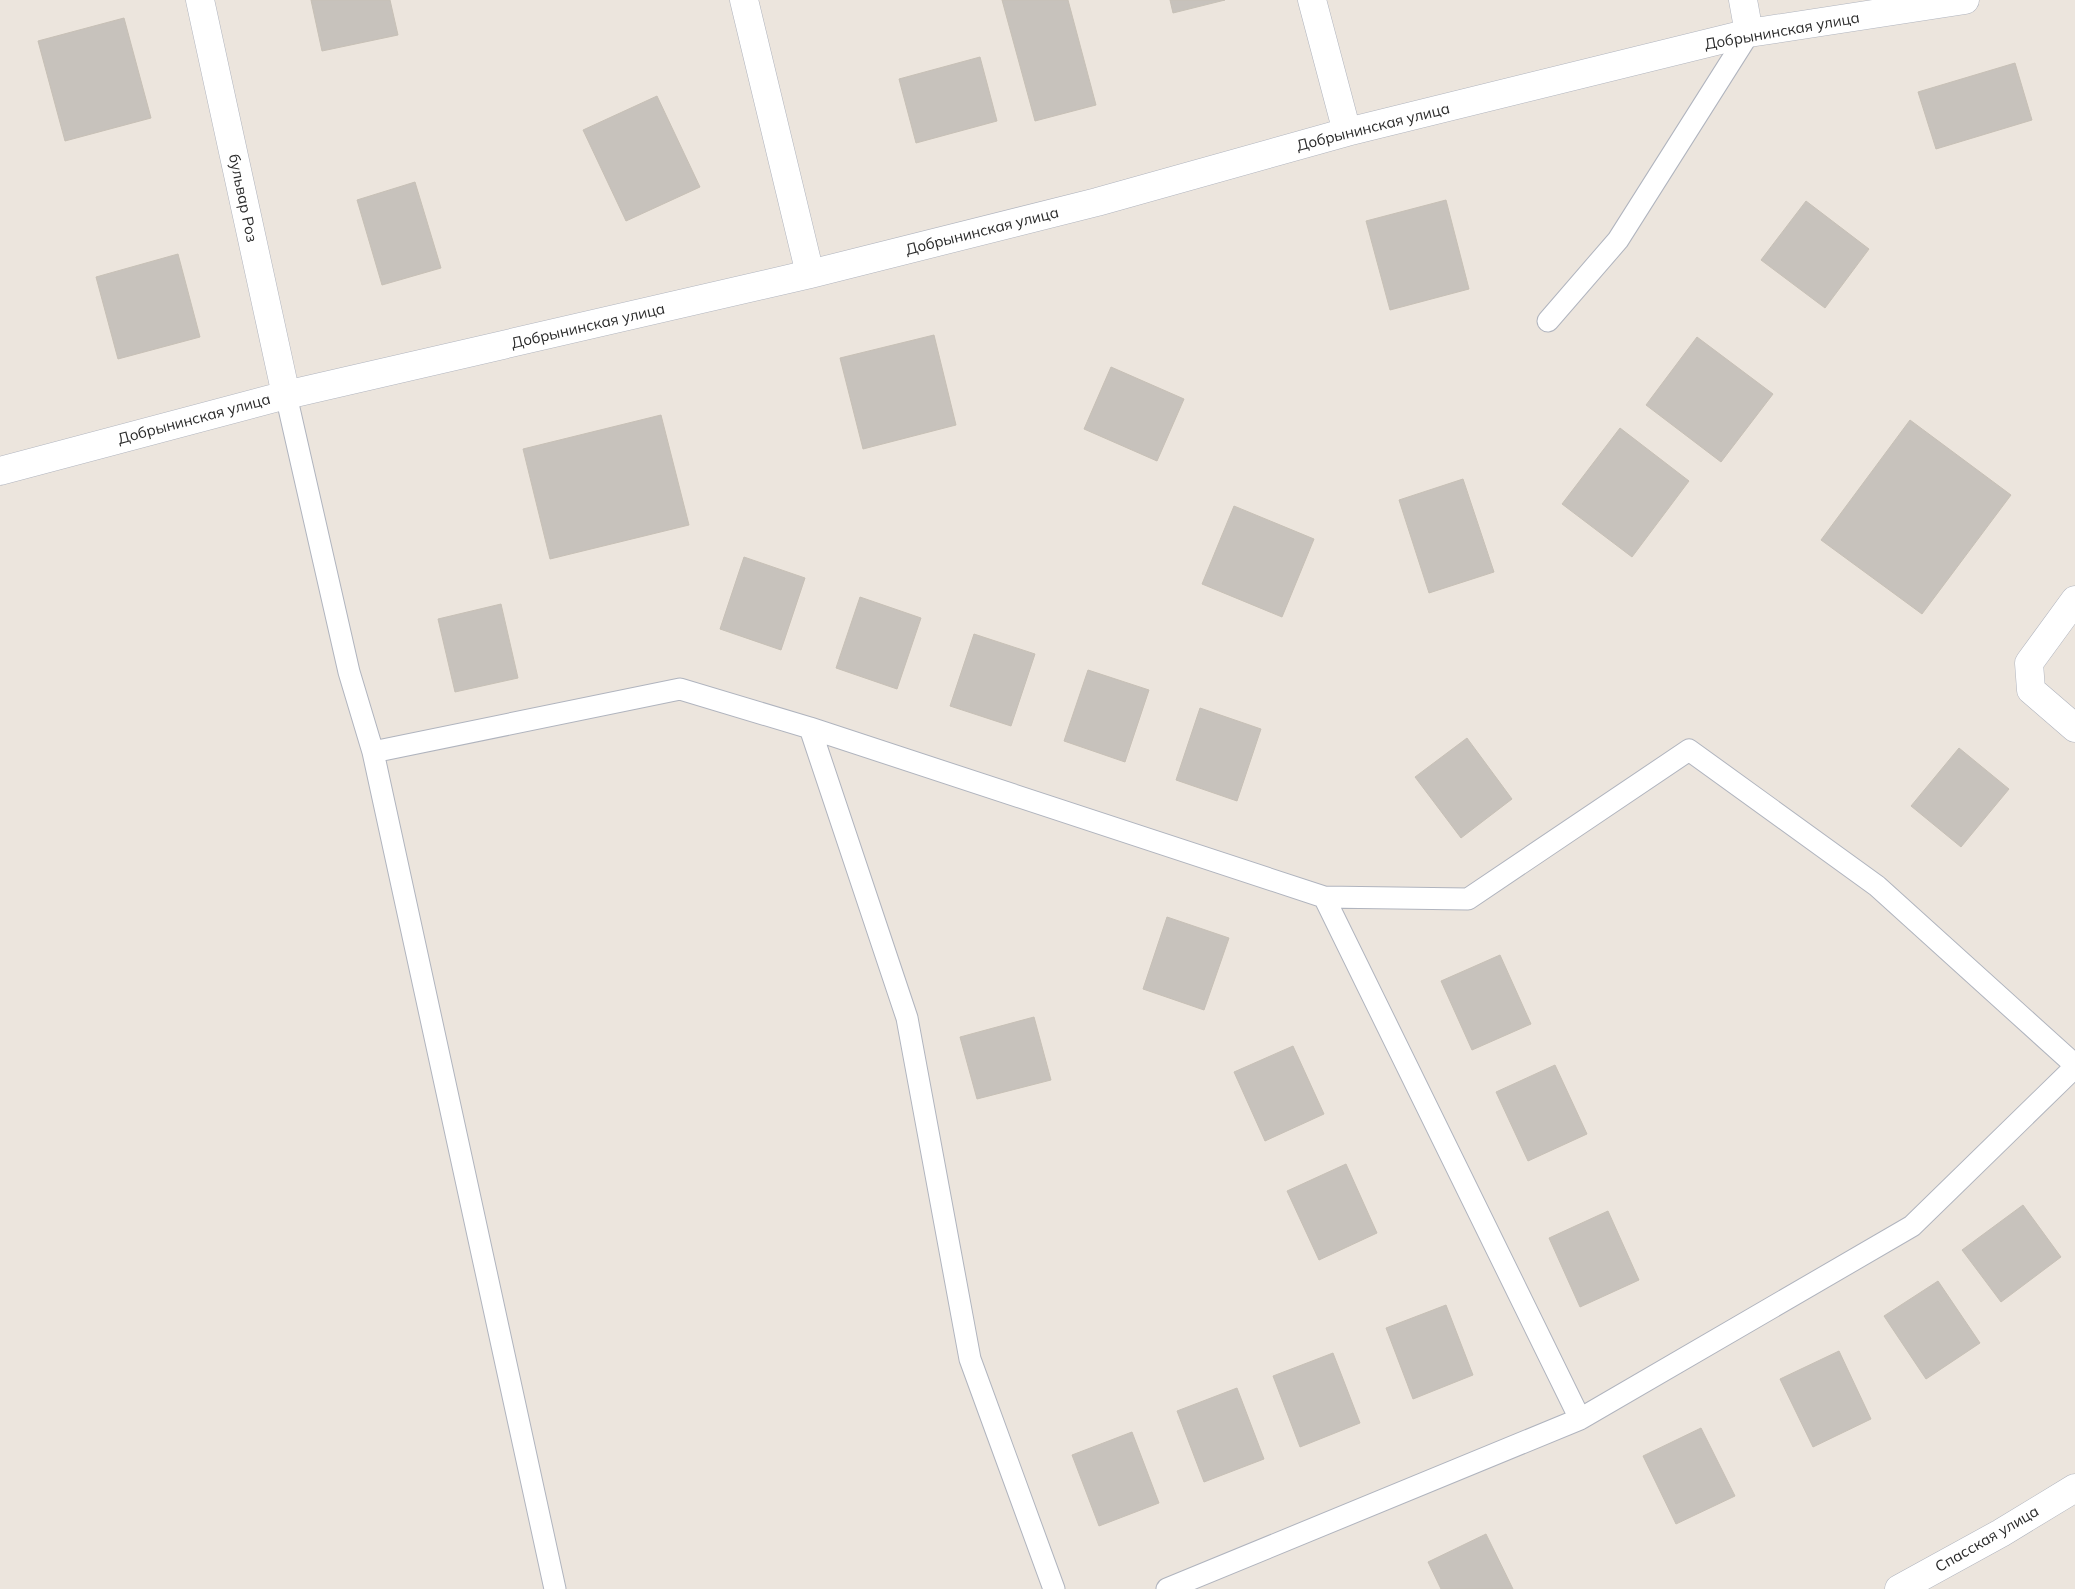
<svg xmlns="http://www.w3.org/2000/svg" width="2075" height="1589" font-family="Mulish,sans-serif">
<rect width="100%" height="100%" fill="#ece5dd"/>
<!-- building -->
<path fill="#c7c2bc" stroke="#c7c0b6" d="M311,0H390L398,35L322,51Z
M1002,0H1068L1096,105L1035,121Z
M1170,0H1225L1173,13Z
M124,18L151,118L65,141L38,41Z
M980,57L997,121L916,143L899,79Z
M2015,63L2032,120L1936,149L1918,92Z
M657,96L700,187L626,221L583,130Z
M415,182L441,268L382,285L357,200Z
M1446,200L1469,289L1390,310L1366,221Z
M1806,201L1869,249L1825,308L1761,260Z
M178,254L200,337L118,359L96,277Z
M934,335L956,425L863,449L840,358Z
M1697,337L1773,394L1721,462L1646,405Z
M1111,367L1184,399L1157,461L1084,429Z
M661,415L689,525L550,559L523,449Z
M1910,420L2011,495L1922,614L1821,540Z
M1620,428L1689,481L1632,557L1562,504Z
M1463,479L1494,572L1429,593L1399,500Z
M1234,506L1314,539L1282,617L1202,584Z
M744,557L805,578L781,650L720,629Z
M860,597L921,618L897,689L836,668Z
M501,604L518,678L455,692L438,619Z
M974,634L1035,654L1011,726L950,706Z
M1088,670L1149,690L1125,762L1064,741Z
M1200,708L1261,729L1237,801L1176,780Z
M1467,738L1512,799L1461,838L1415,777Z
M1959,748L2009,789L1961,847L1911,806Z
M1167,917L1229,938L1204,1010L1143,989Z
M1500,955L1531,1024L1472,1050L1441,981Z
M1034,1017L1051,1080L977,1099L960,1037Z
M1293,1046L1324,1114L1265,1141L1234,1072Z
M1555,1065L1587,1134L1528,1161L1496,1092Z
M1346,1164L1377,1233L1319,1260L1287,1191Z
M2023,1205L2061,1257L2001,1302L1962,1250Z
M1608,1211L1639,1280L1580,1307L1549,1238Z
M1938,1281L1980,1343L1926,1379L1884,1316Z
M1446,1305L1473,1375L1413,1399L1386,1328Z
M1839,1351L1871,1419L1813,1447L1780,1379Z
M1333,1353L1360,1423L1300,1447L1273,1376Z
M1237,1388L1264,1459L1204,1482L1177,1411Z
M1701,1428L1735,1496L1676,1524L1643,1456Z
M1132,1432L1159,1503L1099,1526L1072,1455Z
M1486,1534L1513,1589H1441L1428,1562Z"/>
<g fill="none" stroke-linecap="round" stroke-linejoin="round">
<defs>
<path id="lane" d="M1548,321L1618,240L1749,33
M286,395L349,672L373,752L555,1589
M810,728L907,1018L970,1359L1054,1589
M373,752L680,689L810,728L1324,897L1468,899L1689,750L1877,886L2075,1065
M1324,897L1580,1419
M1167,1589L1580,1419L1912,1226L2075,1067"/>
<path id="street" d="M200,0L286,395
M744,0L810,274
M1312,0L1347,132
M1743,0L1749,33
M0,471L286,395L810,274L1097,202L1347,132L1749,33L1965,0
M2075,600L2029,663L2031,690L2075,728"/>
<path id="secondary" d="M1899,1589L2001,1533L2075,1488"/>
</defs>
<!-- lane casing -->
<use href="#lane" stroke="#b0b4be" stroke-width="23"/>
<!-- street casing -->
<use href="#street" stroke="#b0b4be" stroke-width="29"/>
<!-- secondary casing -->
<use href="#secondary" stroke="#b0b4be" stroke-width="29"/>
<!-- lane -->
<use href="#lane" stroke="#fff" stroke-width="21"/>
<!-- street -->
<use href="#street" stroke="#fff" stroke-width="28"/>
<!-- secondary -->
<use href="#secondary" stroke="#fff" stroke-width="28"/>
</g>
<g text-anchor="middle" stroke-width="4.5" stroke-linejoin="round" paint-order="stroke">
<!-- street labels -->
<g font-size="15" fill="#2a2a2a" stroke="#fff">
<text transform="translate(1782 31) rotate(-10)" y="5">Добрынинская улица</text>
<text transform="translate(1373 127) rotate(-14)" y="5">Добрынинская улица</text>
<text transform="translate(243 198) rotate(78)" y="5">бульвар Роз</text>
<text transform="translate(982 231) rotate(-14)" y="5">Добрынинская улица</text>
<text transform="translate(588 326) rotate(-13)" y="5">Добрынинская улица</text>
<text transform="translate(194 419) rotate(-15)" y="5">Добрынинская улица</text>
<text transform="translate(1987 1539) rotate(-30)" y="5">Спасская улица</text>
</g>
</g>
</svg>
